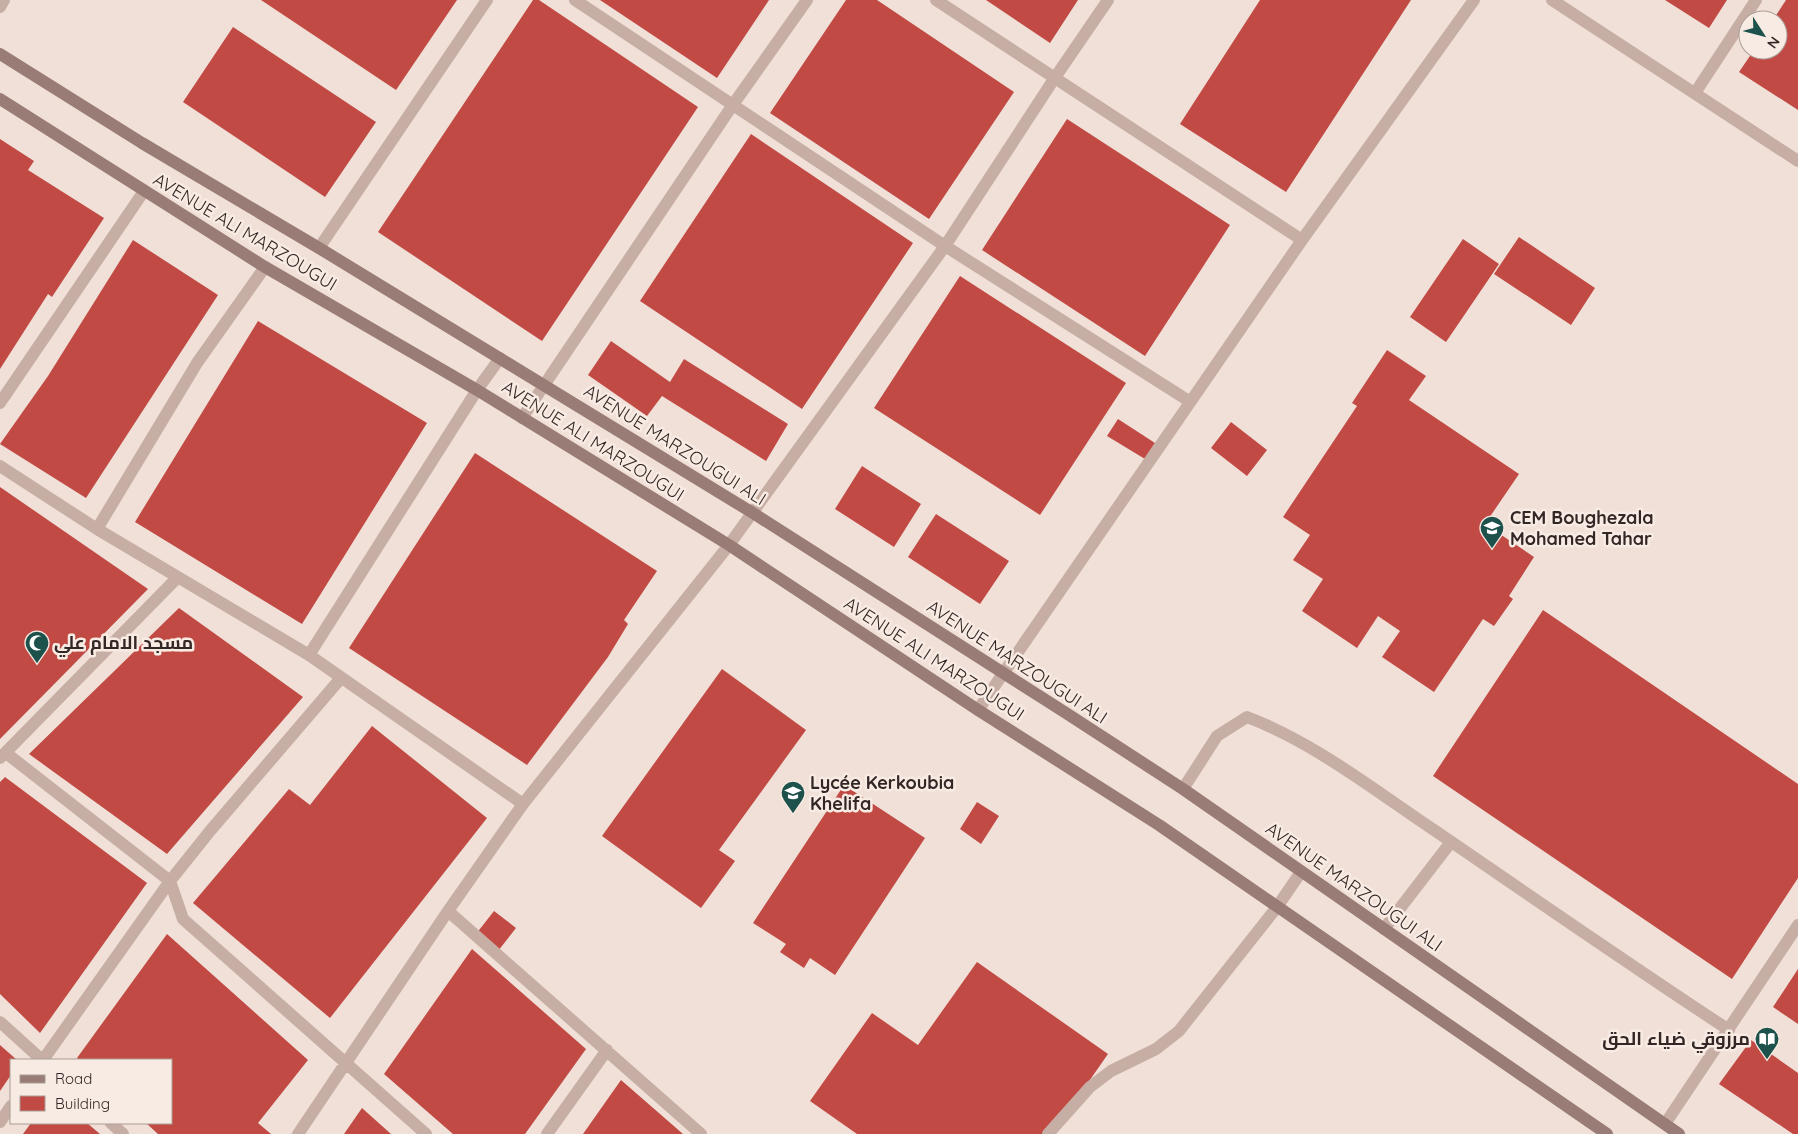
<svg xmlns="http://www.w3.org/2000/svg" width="1798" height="1134" font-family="Quicksand,Cairo,sans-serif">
<rect width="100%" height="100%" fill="#f0e0d8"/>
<!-- building -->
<path fill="#c14b44" d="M261,0H457L396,90Z
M533,0H539L698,107L542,341L378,232Z
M600,0H769L717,78Z
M846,0H877L1014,92L929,219L770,113Z
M986,0H1078L1050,43Z
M1260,0H1411L1286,192L1180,124Z
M1665,0H1727L1709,28Z
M1786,0H1798V110L1739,72L1754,50H1778V20H1773Z
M233,27L376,122L325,197L183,102Z
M1067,119L1230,225L1145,356L982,250Z
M751,134L913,243L802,409L640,301Z
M0,139L34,161L28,170L104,218L52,297L48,294L0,369Z
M1519,237L1595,288L1571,325L1494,274Z
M1463,239L1499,264L1446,342L1410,317Z
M133,240L218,295L86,498L0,444L48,376Z
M960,276L1126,383L1040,515L874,408Z
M258,321L427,423L302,624L135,522Z
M611,341L670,382L684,359L788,424L766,461L662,396L647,416L588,375Z
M1387,350L1426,376L1409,400L1519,474L1485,524L1534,557L1509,596L1513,599L1494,626L1483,619L1434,692L1382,657L1400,631L1378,616L1357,648L1302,611L1323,579L1293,560L1310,535L1283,517L1357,406L1352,403Z
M1118,419L1155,443L1145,459L1107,436Z
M1231,422L1267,450L1247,476L1211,448Z
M475,453L657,571L624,620L628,624L608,657L527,765L349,648Z
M862,466L921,504L894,547L835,509Z
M0,487L148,589L0,739Z
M936,514L1009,561L980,604L908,557Z
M179,608L303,697L167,854L29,754Z
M1543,610L1798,784V878L1732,979L1433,776Z
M722,669L806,730L719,850L735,861L701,908L602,836Z
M372,726L487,818L330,1018L193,903L289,789L310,805Z
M5,777L147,883L40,1033L0,994V782Z
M844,785L925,838L835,975L810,958L804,968L780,952L786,944L753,923Z
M977,802L999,816L981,844L960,829Z
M494,911L516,928L498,951L476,934Z
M167,934L308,1060L258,1123L271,1134H158L146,1123H171V1060H79L77,1058Z
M472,949L586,1049L525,1134H453L384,1074Z
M977,962L1108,1054L1055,1130V1134H857L810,1101L872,1013L918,1045Z
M1798,969V1024L1773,1007Z
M1751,1040L1798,1073V1134H1793L1719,1084Z
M0,1045L17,1060H11V1075L0,1091Z
M621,1080L683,1134H583Z
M362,1108L391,1134H344Z
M31,1123H87L100,1134H23Z"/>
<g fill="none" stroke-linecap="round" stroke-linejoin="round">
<!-- service -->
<path stroke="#c7aea4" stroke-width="12" d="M1183,789L1217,736L1247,717C1315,743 1374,790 1434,830C1532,897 1630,965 1729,1030
M1384,929L1451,842
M1048,1134L1090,1087L1111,1071L1156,1049L1179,1031L1277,907L1301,872"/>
<!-- minor -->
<path stroke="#c7aea4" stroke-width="12" d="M575,0L945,246L1189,401
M936,0L1302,240
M1552,0L1798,161
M0,7L4,0
M1695,93L1756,0
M319,248L487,0
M0,403L144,191
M522,418L732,106L807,0
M0,466L97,529L309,655L523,804
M97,529L197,363L265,267
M309,655L477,390L500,358
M978,710L1302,240L1474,0
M6,753L170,881L183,919L426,1134
M0,758L178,577
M448,911L701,1134
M0,1022L42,1060
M43,1060L170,881L210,831L341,678
M0,1122L11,1106
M111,1123L123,1134
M1665,1124L1798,925
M298,1134L448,911L523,804L729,545L945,246L1054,79L1108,0
M547,1134L607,1050"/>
<!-- secondary -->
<path stroke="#9a7c76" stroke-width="12" d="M0,54L142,143L319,248L753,513L1066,713L1183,789L1679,1134
M0,99L265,267L477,390L729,545L978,710L1159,825L1607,1134"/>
</g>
<!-- icons -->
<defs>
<symbol id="school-pin" viewBox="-11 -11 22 30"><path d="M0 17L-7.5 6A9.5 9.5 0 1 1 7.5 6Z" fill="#1d524c" stroke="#f8ebe3"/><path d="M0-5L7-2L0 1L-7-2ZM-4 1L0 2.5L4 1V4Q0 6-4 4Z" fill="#fff"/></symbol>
<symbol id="mosque-pin" viewBox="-11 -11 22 30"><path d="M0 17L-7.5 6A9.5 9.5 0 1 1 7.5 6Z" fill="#1d524c" stroke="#f8ebe3"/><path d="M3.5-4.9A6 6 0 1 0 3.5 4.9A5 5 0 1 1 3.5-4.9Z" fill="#fff"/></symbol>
<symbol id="library-pin" viewBox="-11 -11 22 30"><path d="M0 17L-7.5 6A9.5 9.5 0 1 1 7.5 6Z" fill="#1d524c" stroke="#f8ebe3"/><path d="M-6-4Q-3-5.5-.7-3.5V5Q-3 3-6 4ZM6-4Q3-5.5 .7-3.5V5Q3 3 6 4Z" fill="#fff"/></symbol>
</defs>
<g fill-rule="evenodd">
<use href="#school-pin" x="1478" y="514" width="28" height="38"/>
<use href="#mosque-pin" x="23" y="629" width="28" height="38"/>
<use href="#school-pin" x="779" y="779" width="28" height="38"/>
<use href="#library-pin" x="1753" y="1025" width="28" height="38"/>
</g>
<g text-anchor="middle" stroke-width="5" stroke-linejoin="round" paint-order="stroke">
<!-- street labels -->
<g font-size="18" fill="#332726" stroke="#f8ebe3">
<text transform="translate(245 232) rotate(31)" y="6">AVENUE ALI MARZOUGUI</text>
<text transform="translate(593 441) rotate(32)" y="6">AVENUE ALI MARZOUGUI</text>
<text transform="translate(675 445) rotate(32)" y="6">AVENUE MARZOUGUI ALI</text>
<text transform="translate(934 659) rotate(33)" y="6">AVENUE ALI MARZOUGUI</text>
<text transform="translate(1017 662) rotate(33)" y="6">AVENUE MARZOUGUI ALI</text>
<text transform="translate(1354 887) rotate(35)" y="6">AVENUE MARZOUGUI ALI</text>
</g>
<!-- poi labels -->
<g font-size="18" font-weight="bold" fill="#332726" stroke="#f8ebe3" text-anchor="start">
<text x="1510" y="524">CEM Boughezala<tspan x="1510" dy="21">Mohamed Tahar</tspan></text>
<text x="54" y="649">مسجد الامام علي</text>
<text x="810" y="789">Lycée Kerkoubia<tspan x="810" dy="21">Khelifa</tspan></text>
<text x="1750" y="1045" text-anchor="end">مرزوقي ضياء الحق</text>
</g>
</g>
<!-- legend -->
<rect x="10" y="1059" width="162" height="65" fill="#f8ebe3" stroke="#a99d97"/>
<rect x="20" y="1075" width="25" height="8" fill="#9a7c76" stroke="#a99d97"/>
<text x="55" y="1084" font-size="15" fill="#332726">Road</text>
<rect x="20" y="1096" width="25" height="15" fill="#c14b44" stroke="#a99d97"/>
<text x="55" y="1109" font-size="15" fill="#332726">Building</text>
<!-- north arrow -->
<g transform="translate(1763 35) rotate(126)"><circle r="24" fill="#f8ebe3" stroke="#a99d97"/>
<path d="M0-4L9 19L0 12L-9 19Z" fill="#1d524c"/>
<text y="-8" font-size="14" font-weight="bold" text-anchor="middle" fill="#332726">N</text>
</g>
</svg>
